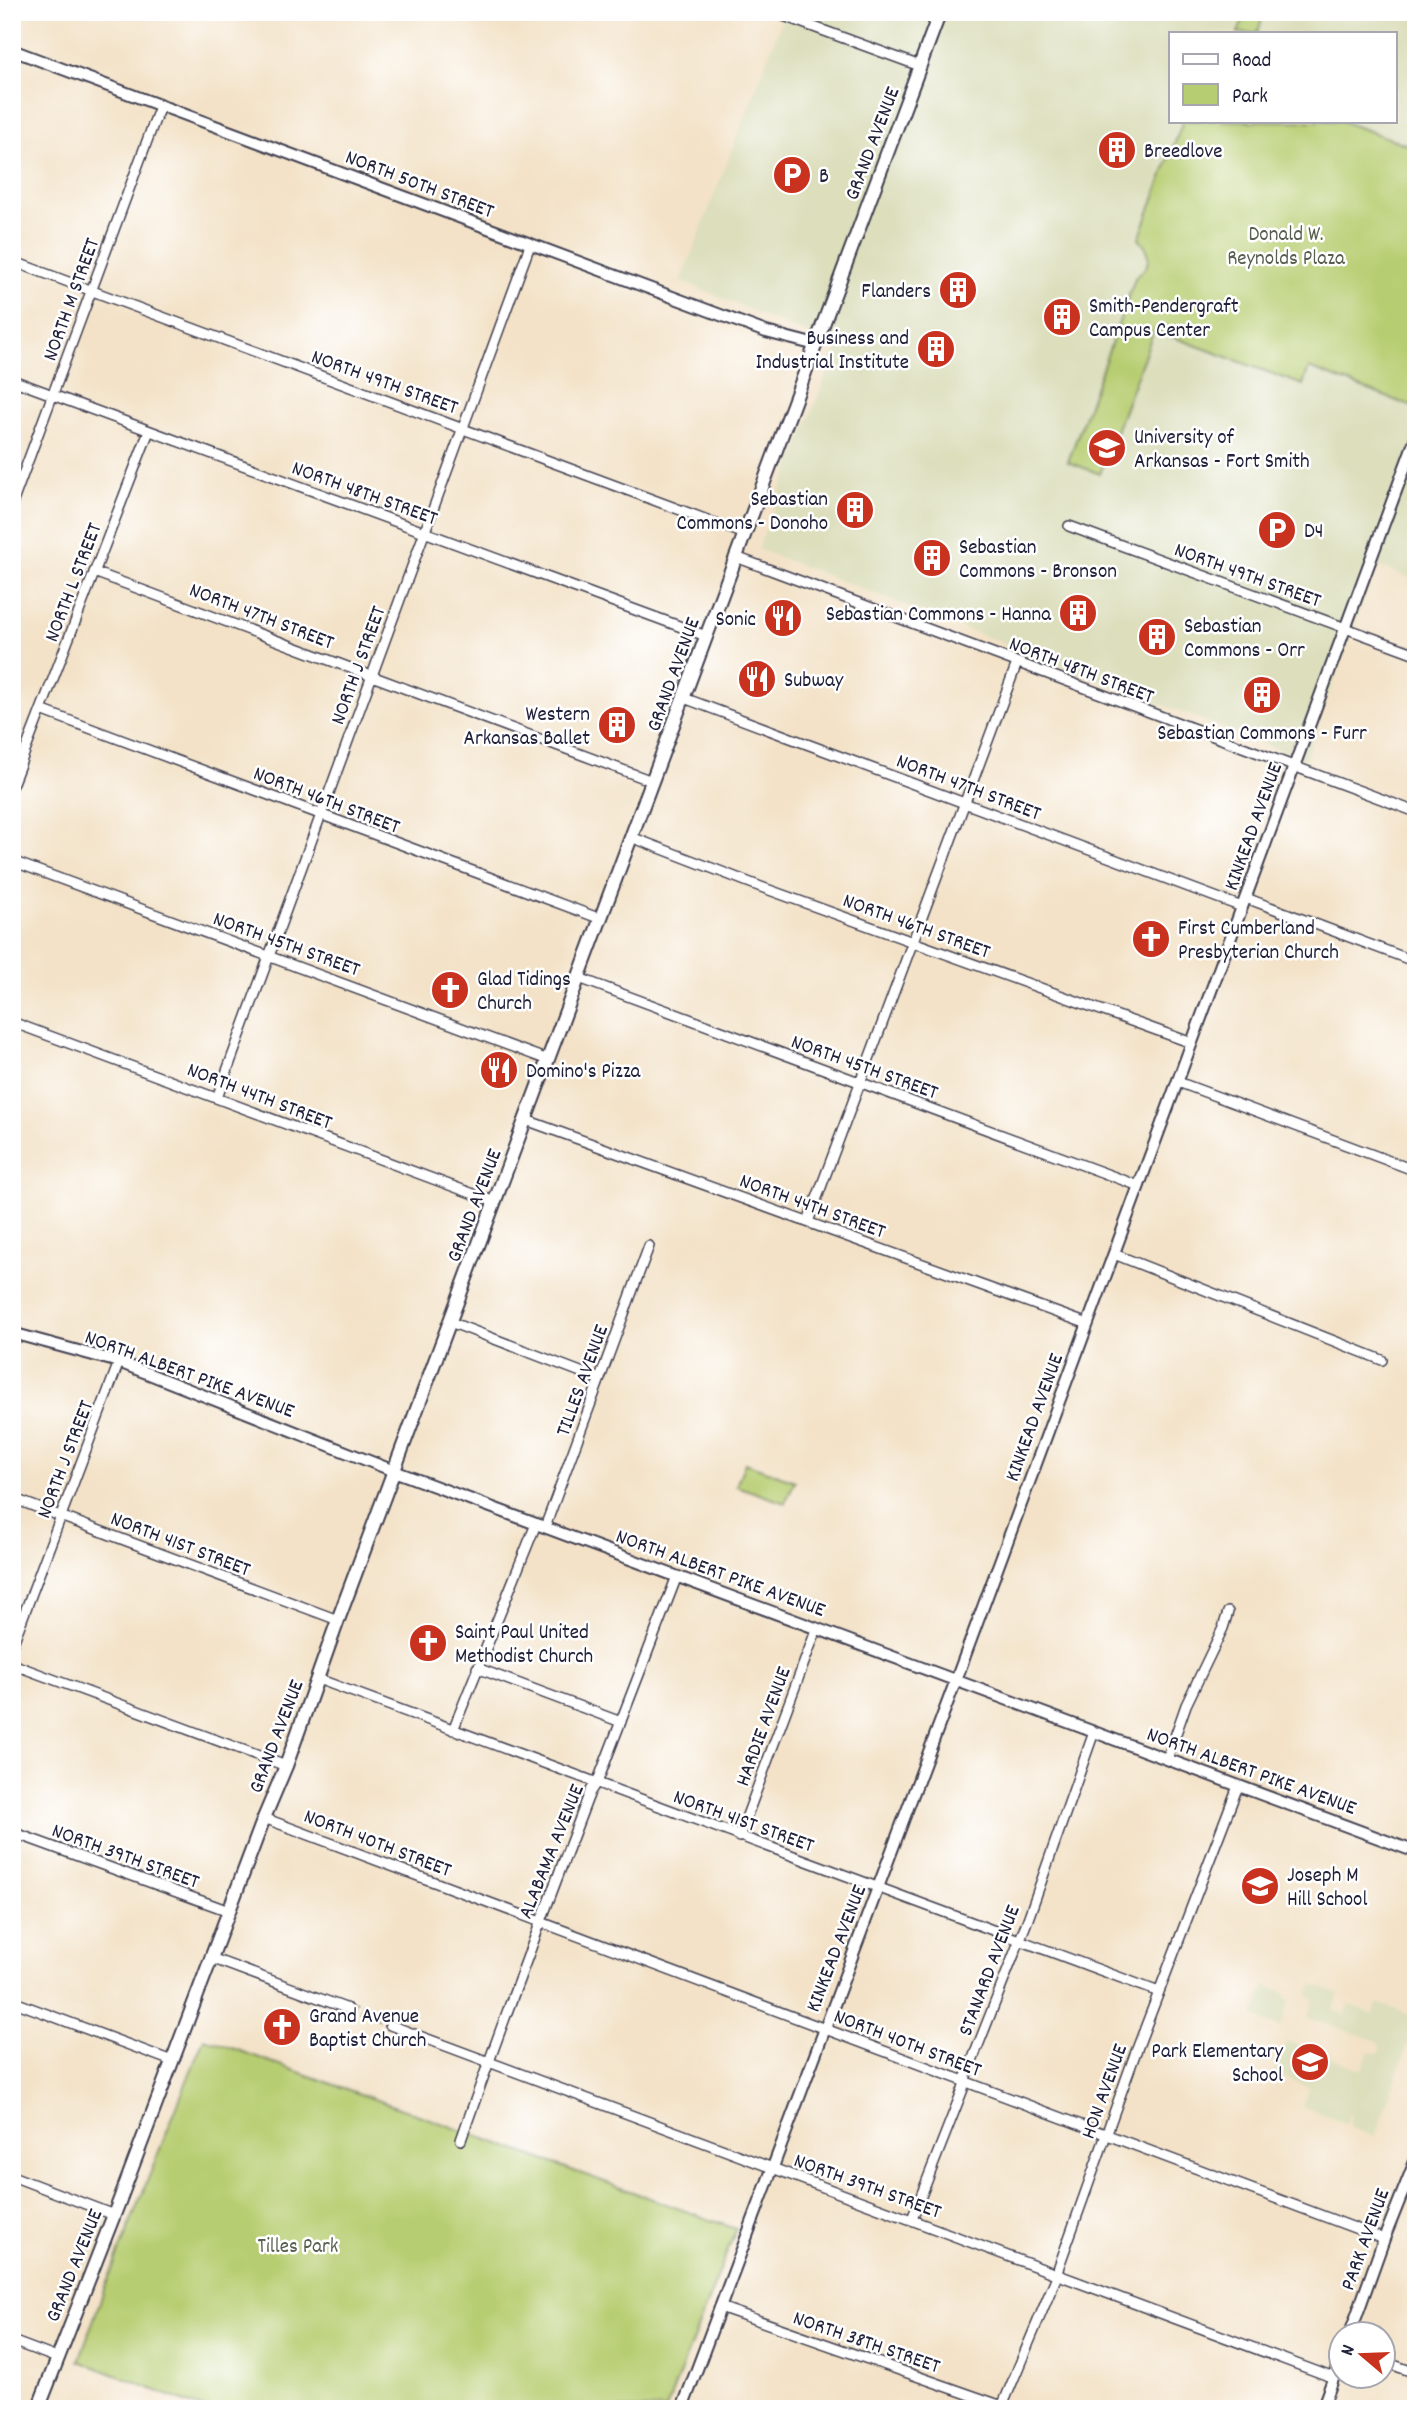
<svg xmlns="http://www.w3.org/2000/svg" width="1428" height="2421" font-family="Dekko,sans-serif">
<rect width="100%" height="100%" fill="#fff"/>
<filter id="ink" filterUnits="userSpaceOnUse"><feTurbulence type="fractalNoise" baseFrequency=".0143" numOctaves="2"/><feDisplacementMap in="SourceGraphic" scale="14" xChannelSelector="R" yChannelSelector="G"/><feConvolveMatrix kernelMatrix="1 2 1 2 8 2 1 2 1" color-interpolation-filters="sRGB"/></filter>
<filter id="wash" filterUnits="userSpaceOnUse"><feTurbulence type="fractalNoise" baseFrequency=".00686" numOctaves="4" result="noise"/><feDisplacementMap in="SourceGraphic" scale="28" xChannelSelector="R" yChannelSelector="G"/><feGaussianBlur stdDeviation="1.57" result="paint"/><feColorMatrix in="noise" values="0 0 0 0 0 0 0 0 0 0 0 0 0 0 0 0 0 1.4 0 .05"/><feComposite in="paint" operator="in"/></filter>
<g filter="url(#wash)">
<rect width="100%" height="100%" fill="#f3e2c7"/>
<!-- built -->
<path fill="#dcdebc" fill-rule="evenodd" d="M785,12H1416V580L1376,566L1305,760L758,549L837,347L681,281ZM1171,33H1395V121H1171Z
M1313,1984L1339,1994L1333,2010L1345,2015L1350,2005L1373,2014L1378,2003L1416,2017V2046L1408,2043L1375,2137L1349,2127L1351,2124L1349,2122L1352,2113H1350L1346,2123L1302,2106L1309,2087L1274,2074L1287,2041L1362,2070L1369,2051L1378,2054L1382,2049L1378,2041L1307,2018L1314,2000L1308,1996Z
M1265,1985L1287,1993L1285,1998L1291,2000L1280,2027L1254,2017Z"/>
<!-- green -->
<path fill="#b7cd71" stroke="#6c7856" stroke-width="2" d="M1246,12H1265L1257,33H1238Z
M1183,121H1341L1416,148V408L1309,368L1303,385L1154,330L1100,474L1068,462L1136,276C1151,266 1153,253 1139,239Z
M745,1463L795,1481L785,1503L736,1486Z
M204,2038L736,2229L666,2409H204L79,2361L104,2290Z"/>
</g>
<g filter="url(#ink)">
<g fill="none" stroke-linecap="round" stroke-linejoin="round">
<!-- minor-tunnel -->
<path stroke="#c9bcab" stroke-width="9" stroke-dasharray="9 4.5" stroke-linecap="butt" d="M348,2009L390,2025"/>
<defs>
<path id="minor" d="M773,12L920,66
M12,261L745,534
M12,380L706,636
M12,504L160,106
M1069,526L1416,654
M736,557L1416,812
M94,572L652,781
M684,698L1242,907
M41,710L601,919
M12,785L149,431
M631,837L761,887L1192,1043
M12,861L548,1060
M1246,898L1416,962
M579,978L1139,1186
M12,1022L495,1202
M1178,1082L1416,1171
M217,1098L530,245
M526,1120L1088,1324
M808,1222L1017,663
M1114,1254L1382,1360
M450,1322L599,1379
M12,1498L338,1620
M545,1527L649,1246
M12,1646L119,1362
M12,1664L286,1766
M477,1668L621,1722
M318,1679L1159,1992
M453,1730L536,1524
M1167,1759L1186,1705L1223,1628L1228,1612
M264,1818L1384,2239
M12,1832L229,1911
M739,1837L817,1628
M211,1958L348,2009
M12,2001L172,2061
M390,2025L1334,2378
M461,2140C502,2023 546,1907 590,1792L599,1778L677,1576
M12,2176L114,2215
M912,2219L963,2089L966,2076L1028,1919L1094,1732
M720,2307L1002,2406
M12,2341L57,2358
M1382,2361L1416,2373
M1001,2409L1056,2278L1059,2266L1134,2057L1238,1786"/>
<path id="tertiary" d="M12,50L766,332L816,345
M12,1333L119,1362L394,1471L1416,1852
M1350,2334L1384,2239L1416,2159
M682,2409L956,1680L1416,437
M1322,2409L1340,2360"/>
<path id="secondary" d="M38,2409L119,2202L264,1818L286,1766L338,1620L940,12"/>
</defs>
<!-- minor casing -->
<use href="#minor" stroke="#413f50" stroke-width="12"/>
<!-- tertiary casing -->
<use href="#tertiary" stroke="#413f50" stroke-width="14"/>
<!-- secondary casing -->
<use href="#secondary" stroke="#413f50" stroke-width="16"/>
<!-- minor -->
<use href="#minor" stroke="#fff" stroke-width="9"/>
<!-- tertiary -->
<use href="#tertiary" stroke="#fff" stroke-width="10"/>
<!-- secondary -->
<use href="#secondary" stroke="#fff" stroke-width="12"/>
</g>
</g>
<!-- icons -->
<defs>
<symbol id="building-disc" viewBox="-11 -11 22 22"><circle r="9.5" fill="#c8321e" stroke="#fff"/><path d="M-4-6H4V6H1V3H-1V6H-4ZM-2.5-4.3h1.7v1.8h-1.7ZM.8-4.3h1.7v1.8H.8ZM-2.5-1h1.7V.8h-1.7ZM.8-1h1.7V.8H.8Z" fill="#fff"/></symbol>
<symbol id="parking-disc" viewBox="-11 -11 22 22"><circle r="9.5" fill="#c8321e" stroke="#fff"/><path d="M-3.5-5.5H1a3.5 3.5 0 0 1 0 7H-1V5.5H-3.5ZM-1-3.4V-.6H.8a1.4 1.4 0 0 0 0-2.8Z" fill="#fff"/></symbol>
<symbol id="university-disc" viewBox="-11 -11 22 22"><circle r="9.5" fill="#c8321e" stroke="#fff"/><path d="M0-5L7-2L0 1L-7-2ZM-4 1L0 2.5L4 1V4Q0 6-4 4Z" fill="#fff"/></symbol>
<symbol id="restaurant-disc" viewBox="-11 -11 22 22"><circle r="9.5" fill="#c8321e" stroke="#fff"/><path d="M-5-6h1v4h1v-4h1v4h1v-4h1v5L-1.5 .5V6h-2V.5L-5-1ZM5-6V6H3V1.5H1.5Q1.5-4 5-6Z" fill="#fff"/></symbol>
<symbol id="church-disc" viewBox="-11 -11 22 22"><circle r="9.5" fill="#c8321e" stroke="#fff"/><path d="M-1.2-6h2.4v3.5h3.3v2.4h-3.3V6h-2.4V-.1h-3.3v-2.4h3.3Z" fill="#fff"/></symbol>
<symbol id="school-disc" viewBox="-11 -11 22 22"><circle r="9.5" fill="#c8321e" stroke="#fff"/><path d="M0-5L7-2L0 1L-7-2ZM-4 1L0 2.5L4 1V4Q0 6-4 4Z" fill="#fff"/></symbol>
</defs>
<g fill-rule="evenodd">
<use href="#building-disc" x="1095" y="128" width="44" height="44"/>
<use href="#parking-disc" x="770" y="153" width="44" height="44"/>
<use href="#building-disc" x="936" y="268" width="44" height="44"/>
<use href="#building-disc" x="1040" y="295" width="44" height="44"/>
<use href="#building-disc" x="914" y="327" width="44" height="44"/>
<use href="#university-disc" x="1085" y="426" width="44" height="44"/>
<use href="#building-disc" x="833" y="488" width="44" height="44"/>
<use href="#parking-disc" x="1255" y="508" width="44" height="44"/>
<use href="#building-disc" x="910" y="536" width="44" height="44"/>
<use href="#building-disc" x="1056" y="591" width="44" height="44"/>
<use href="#restaurant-disc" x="761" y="596" width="44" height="44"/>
<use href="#building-disc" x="1135" y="615" width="44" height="44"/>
<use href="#restaurant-disc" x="735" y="657" width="44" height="44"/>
<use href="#building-disc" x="1240" y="673" width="44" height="44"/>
<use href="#building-disc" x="595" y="703" width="44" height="44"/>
<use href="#church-disc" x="1129" y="917" width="44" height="44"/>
<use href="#church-disc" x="428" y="968" width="44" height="44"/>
<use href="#restaurant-disc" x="477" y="1048" width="44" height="44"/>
<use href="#church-disc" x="406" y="1621" width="44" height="44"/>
<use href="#school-disc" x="1238" y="1864" width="44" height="44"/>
<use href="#church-disc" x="260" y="2005" width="44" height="44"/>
<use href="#school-disc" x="1288" y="2040" width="44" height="44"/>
</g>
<g text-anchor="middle" stroke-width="5" stroke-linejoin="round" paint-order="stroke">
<!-- street labels -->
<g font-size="21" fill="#22223b" stroke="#fff">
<text transform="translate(871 143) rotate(-69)" y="7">GRAND AVENUE</text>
<text transform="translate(420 183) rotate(21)" y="7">NORTH 50TH STREET</text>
<text transform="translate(70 299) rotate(-70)" y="7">NORTH M STREET</text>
<text transform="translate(385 381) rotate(20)" y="7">NORTH 49TH STREET</text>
<text transform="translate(365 492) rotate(20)" y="7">NORTH 48TH STREET</text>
<text transform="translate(1248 574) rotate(20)" y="7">NORTH 49TH STREET</text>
<text transform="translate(72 582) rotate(-69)" y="7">NORTH L STREET</text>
<text transform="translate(262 615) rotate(21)" y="7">NORTH 47TH STREET</text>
<text transform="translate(357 665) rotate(-70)" y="7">NORTH J STREET</text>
<text transform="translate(1082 669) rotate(21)" y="7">NORTH 48TH STREET</text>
<text transform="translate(672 674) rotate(-70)" y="7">GRAND AVENUE</text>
<text transform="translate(969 786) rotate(21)" y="7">NORTH 47TH STREET</text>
<text transform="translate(327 799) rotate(21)" y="7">NORTH 46TH STREET</text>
<text transform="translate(1252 826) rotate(-70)" y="7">KINKEAD AVENUE</text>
<text transform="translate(917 925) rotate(20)" y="7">NORTH 46TH STREET</text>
<text transform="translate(287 943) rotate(20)" y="7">NORTH 45TH STREET</text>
<text transform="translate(865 1066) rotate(20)" y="7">NORTH 45TH STREET</text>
<text transform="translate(260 1095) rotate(21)" y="7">NORTH 44TH STREET</text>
<text transform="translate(473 1205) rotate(-69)" y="7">GRAND AVENUE</text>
<text transform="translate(813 1205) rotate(20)" y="7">NORTH 44TH STREET</text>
<text transform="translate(190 1373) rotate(20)" y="7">NORTH ALBERT PIKE AVENUE</text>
<text transform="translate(581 1380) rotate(-70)" y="7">TILLES AVENUE</text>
<text transform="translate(1033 1417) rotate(-70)" y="7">KINKEAD AVENUE</text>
<text transform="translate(64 1459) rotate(-69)" y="7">NORTH J STREET</text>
<text transform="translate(181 1543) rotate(21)" y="7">NORTH 41ST STREET</text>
<text transform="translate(721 1572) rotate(20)" y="7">NORTH ALBERT PIKE AVENUE</text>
<text transform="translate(762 1726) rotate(-70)" y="7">HARDIE AVENUE</text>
<text transform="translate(275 1736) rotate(-69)" y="7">GRAND AVENUE</text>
<text transform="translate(1252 1770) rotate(20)" y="7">NORTH ALBERT PIKE AVENUE</text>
<text transform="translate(744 1820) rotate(20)" y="7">NORTH 41ST STREET</text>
<text transform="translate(378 1842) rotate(21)" y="7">NORTH 40TH STREET</text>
<text transform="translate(550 1851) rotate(-68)" y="7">ALABAMA AVENUE</text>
<text transform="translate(126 1855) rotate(20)" y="7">NORTH 39TH STREET</text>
<text transform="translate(835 1948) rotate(-69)" y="7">KINKEAD AVENUE</text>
<text transform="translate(988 1970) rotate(-69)" y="7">STANARD AVENUE</text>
<text transform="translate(908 2042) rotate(21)" y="7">NORTH 40TH STREET</text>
<text transform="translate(1103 2091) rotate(-70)" y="7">HON AVENUE</text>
<text transform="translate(868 2185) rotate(20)" y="7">NORTH 39TH STREET</text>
<text transform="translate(1364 2239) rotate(-70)" y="7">PARK AVENUE</text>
<text transform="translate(73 2265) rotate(-68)" y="7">GRAND AVENUE</text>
<text transform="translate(867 2341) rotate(19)" y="7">NORTH 38TH STREET</text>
</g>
<!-- poi labels -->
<g font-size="21" fill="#22223b" stroke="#fff" text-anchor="start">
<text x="1144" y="157">Breedlove</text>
<text x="819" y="182">B</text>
<text x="931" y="297" text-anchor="end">Flanders</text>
<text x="1089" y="312">Smith-Pendergraft<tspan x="1089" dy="24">Campus Center</tspan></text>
<text x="909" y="344" text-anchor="end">Business and<tspan x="909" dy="24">Industrial Institute</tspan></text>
<text x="1134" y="443">University of<tspan x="1134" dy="24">Arkansas - Fort Smith</tspan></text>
<text x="828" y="505" text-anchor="end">Sebastian<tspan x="828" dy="24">Commons - Donoho</tspan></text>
<text x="1304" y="537">D4</text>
<text x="959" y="553">Sebastian<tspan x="959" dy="24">Commons - Bronson</tspan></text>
<text x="1051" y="620" text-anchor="end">Sebastian Commons - Hanna</text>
<text x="756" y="625" text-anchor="end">Sonic</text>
<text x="1184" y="632">Sebastian<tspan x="1184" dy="24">Commons - Orr</tspan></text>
<text x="784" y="686">Subway</text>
<text x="590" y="720" text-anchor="end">Western<tspan x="590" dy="24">Arkansas Ballet</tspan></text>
<text x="1262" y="739" text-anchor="middle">Sebastian Commons - Furr</text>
<text x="1178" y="934">First Cumberland<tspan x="1178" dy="24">Presbyterian Church</tspan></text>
<text x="477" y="985">Glad Tidings<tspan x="477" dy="24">Church</tspan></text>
<text x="526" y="1077">Domino's Pizza</text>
<text x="455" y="1638">Saint Paul United<tspan x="455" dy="24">Methodist Church</tspan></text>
<text x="1287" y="1881">Joseph M<tspan x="1287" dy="24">Hill School</tspan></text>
<text x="309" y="2022">Grand Avenue<tspan x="309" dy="24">Baptist Church</tspan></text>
<text x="1283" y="2057" text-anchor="end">Park Elementary<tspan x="1283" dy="24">School</tspan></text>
</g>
<!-- park labels -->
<g font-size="21" fill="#565e4e" stroke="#fff">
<text x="1286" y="240">Donald W.<tspan x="1286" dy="24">Reynolds Plaza</tspan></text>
<text x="298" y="2252">Tilles Park</text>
</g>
</g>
<!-- margin -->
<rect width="1428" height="2421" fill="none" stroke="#fff" stroke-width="42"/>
<!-- legend -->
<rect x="1169" y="32" width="228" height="91" fill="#ffffff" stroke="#a7a7b1" stroke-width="2"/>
<rect x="1183" y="54" width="35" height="10" fill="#ffffff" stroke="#a7a7b1" stroke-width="2"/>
<text x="1232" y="66" font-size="21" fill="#22223b">Road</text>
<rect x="1183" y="84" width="35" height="21" fill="#b7cd71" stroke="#a7a7b1" stroke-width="2"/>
<text x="1232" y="102" font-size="21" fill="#22223b">Park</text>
<!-- north arrow -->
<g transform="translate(1362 2355) rotate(289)"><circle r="33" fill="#ffffff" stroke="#a7a7b1" stroke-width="2"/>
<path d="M0-5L12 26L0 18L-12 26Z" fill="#c8321e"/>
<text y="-10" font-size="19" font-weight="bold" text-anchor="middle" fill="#22223b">N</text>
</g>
</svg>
